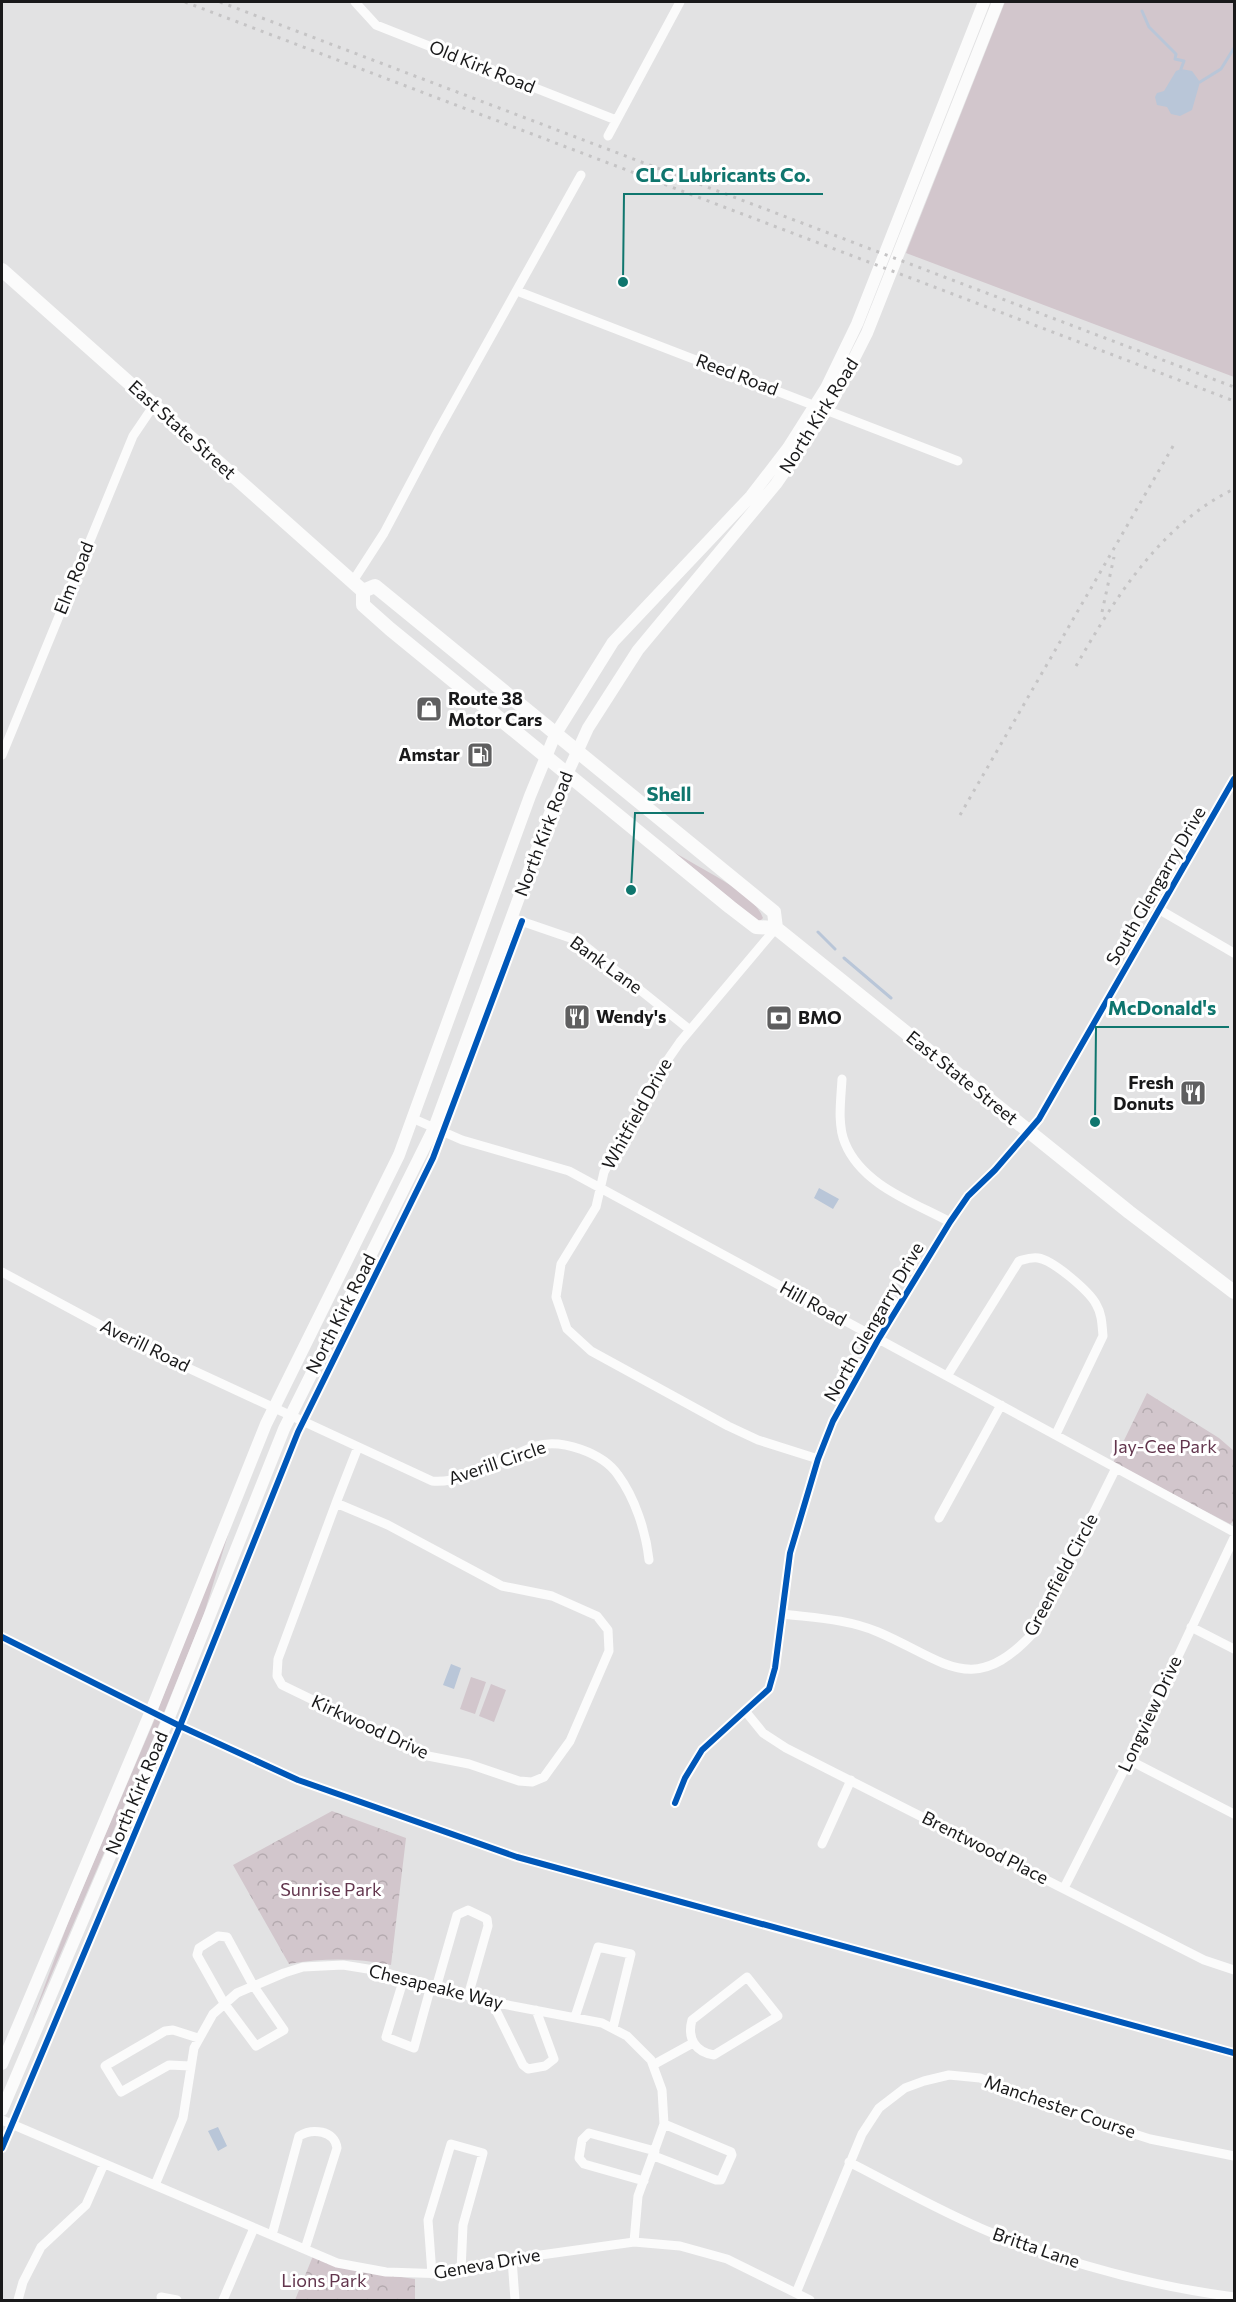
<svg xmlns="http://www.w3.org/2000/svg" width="1236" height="2302" font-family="Commissioner,sans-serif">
<defs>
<pattern id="park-crowns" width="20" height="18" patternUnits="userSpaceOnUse" patternTransform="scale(1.5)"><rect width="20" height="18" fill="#d2c6cc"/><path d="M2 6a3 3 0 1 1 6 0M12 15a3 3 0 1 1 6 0" fill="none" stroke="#b4aaaf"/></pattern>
</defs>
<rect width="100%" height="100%" fill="#e2e2e3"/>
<!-- green -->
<path fill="#d2c6cc" d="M1005,2H1234V377L906,253Z
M674,852C697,867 755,893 763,918L759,922Z
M234,1515L204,1614L163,1715L157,1712Z
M471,1677L486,1682L475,1714L460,1709Z
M491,1684L506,1690L494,1722L479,1716Z
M156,1716L161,1719L156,1732L32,2020L69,1920Z"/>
<!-- park -->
<path fill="url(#park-crowns)" d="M1147,1393L1219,1438L1234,1451V1521L1230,1524L1113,1463Z
M332,1811L406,1838L391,1965C355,1958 325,1958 289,1964L233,1865Z
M313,2256L357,2271L415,2279V2300H295Z"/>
<!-- water -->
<path fill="#b9c6d8" d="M1181,69L1192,71L1200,82L1192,110L1180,116L1171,114L1167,107L1157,105L1155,97L1157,93L1164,91L1176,71Z
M819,1188L839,1199L833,1209L814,1198Z
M451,1664L461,1668L454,1689L443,1685Z
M218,2127L227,2146L218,2151L208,2131Z"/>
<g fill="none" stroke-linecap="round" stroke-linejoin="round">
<!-- stream -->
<path stroke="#b9c6d8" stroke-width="3" d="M1142,11L1149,27L1176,54L1175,59L1184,61L1181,69
M1200,82L1221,69L1234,48
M818,932L835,949
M844,958L891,998"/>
<!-- street -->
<path stroke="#fbfbfb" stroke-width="9" d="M355,2L376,25L616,120
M608,136L680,2
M517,291L958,461
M353,581L384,533L437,433L581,175
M2,755L133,436L154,405
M1160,910L1234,953
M512,918L579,941L690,1030
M776,928L680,1042L657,1075L604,1172L596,1207L561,1264L556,1297L567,1329L591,1351L728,1426L758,1440L818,1459
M842,1079C841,1099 837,1124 845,1143C862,1185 913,1202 950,1222
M414,1119L462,1140L569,1171L1234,1532
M2,1272L132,1342L432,1481C467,1484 503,1457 536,1446C561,1438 603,1453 618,1475C635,1498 646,1532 649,1560
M947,1376L1019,1261C1026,1259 1031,1257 1038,1258C1053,1260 1089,1291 1096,1304C1102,1314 1102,1325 1103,1336L1056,1434
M336,1503L278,1659L277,1676L282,1685L428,1756L469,1764L519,1781L532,1782L544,1777L570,1741L609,1651L608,1630L597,1616L552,1596L502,1586L388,1525L336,1503L358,1447
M939,1518L1001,1405
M783,1614C815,1618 847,1619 878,1632C944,1660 973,1700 1035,1631L1116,1468
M1191,1627L1234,1649
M746,1712L763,1733L786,1748L1204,1960L1234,1970
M1129,1760L1234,1814
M675,1803L685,1778L702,1750L769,1689L775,1668L790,1553L818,1459L833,1421L878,1340L950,1222L968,1196L995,1170L1039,1119L1234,779
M822,1844L851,1780
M1064,1888L1129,1760L1234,1538
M218,1936L227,1937L253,1985L284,2030L256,2046L224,2003L197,1955L199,1948Z
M747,1977L778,2016L714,2055C695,2052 687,2038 692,2020Z
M404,1978L386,2037L414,2048L431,1986
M436,1988L457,1915L468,1910L487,1919L488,1926L468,1996
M492,2002L523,2065L528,2069L545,2066L554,2059L536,2010
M575,2017L598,1947L631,1954L613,2028
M653,2065L693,2043
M190,2066L169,2065L121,2092L105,2066L165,2031L173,2030L198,2038
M2,2120L337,2263L386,2272L448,2274L512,2259L634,2242L680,2246L727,2259L810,2300
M654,2156L716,2180H721L732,2155L731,2152L664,2124
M849,2162C896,2186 943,2213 992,2233C1070,2264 1152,2286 1234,2297
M644,2181L584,2164L579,2158L582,2140L589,2133L655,2151
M155,2185L183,2118L194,2048L213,2014L237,1993L284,1973L303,1967L343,1965L380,1971L492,2002L602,2023L627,2036L651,2060L662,2090L664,2124L638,2196L634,2242
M272,2235L299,2136C312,2128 335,2130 337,2148L305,2249
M512,2259L515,2300
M432,2274L428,2220L451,2144L483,2153L463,2225L461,2271
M796,2293L862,2134L879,2108L905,2088L924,2081L949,2075L980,2078L1094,2121L1150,2139L1234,2156
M161,2297L177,2300
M18,2300L23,2282L41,2247L86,2205L104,2164
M223,2300L254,2228"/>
<!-- secondary -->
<path stroke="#fbfbfb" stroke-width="12" d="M2,2064L151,1711L266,1424L399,1155L530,796L555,735L613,642L751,496L788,448L826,388L857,324L984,2
M2,2110L168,1720L284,1429L434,1128L553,805L588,728L638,650L776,484L832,402L867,333L998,2"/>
<!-- primary -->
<path stroke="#fbfbfb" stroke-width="14" d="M2,270L363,591
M363,591V605L390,629L730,907L756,927L776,928L1129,1212L1234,1292
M363,591L375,586L774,912L776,928"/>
<!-- rail -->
<path stroke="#c5c4c5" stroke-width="3" stroke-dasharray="3 6" stroke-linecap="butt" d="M185,2L1234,401
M220,2L1234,387
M1102,612L1114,557
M1076,666C1115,598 1161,524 1234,489
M960,815L1176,441"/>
<defs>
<path id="cycleway" d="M2,1637L180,1726L298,1780L517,1857L1234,2053
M675,1803L685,1778L702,1750L769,1689L775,1668L790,1553L818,1459L833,1421L878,1340L950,1222L968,1196L995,1170L1039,1119L1234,779
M2,2148L180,1726L298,1432L433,1158L522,921"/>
</defs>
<!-- cycleway casing -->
<use href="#cycleway" stroke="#fff" stroke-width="10"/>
<!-- cycleway -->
<use href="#cycleway" stroke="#0057b8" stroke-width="6"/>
</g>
<!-- icons -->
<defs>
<symbol id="shop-square" viewBox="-11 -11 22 22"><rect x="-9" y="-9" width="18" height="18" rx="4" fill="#5f5f60" stroke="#fff"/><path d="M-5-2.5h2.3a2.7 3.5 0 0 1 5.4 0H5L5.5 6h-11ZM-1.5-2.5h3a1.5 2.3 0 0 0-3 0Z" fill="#fff"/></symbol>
<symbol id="fuel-square" viewBox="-11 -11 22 22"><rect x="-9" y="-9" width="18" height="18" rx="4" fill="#5f5f60" stroke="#fff"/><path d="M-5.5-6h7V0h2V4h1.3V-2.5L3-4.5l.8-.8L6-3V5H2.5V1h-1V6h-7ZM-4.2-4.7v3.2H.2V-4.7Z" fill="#fff"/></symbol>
<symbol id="restaurant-square" viewBox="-11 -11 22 22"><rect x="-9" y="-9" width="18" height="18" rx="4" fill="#5f5f60" stroke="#fff"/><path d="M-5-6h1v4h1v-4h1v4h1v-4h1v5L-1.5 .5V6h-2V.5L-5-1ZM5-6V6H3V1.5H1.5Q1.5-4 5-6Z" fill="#fff"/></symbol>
<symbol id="bank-square" viewBox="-11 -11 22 22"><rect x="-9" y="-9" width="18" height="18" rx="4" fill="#5f5f60" stroke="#fff"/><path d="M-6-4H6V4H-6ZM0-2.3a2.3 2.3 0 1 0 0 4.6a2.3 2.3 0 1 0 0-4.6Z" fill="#fff"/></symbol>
</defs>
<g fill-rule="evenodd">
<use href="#shop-square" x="414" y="694" width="30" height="30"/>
<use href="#fuel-square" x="465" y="740" width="30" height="30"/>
<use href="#restaurant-square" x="562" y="1002" width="30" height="30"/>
<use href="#bank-square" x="764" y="1003" width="30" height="30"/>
<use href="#restaurant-square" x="1178" y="1078" width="30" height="30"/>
</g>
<g text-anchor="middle" stroke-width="6" stroke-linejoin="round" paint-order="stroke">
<!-- street labels -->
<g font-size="18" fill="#19191a" stroke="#fff">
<text transform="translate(482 67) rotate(22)" y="6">Old Kirk Road</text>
<text transform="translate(737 375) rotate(21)" y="6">Reed Road</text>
<text transform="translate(819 416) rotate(-58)" y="6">North Kirk Road</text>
<text transform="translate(182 430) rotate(42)" y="6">East State Street</text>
<text transform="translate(74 578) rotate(-68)" y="6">Elm Road</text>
<text transform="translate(544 834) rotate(-69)" y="6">North Kirk Road</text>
<text transform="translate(1156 886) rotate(-60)" y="6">South Glengarry Drive</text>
<text transform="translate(606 965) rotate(36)" y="6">Bank Lane</text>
<text transform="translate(962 1078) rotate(39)" y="6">East State Street</text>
<text transform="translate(637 1114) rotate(-61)" y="6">Whitfield Drive</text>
<text transform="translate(813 1304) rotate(29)" y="6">Hill Road</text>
<text transform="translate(341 1314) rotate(-63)" y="6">North Kirk Road</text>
<text transform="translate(874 1322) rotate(-60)" y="6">North Glengarry Drive</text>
<text transform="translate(145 1346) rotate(26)" y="6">Averill Road</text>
<text transform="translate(497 1463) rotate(-19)" y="6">Averill Circle</text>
<text transform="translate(1061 1575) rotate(-62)" y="6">Greenfield Circle</text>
<text transform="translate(1150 1714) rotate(-65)" y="6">Longview Drive</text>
<text transform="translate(370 1727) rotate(25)" y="6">Kirkwood Drive</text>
<text transform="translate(137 1793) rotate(-67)" y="6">North Kirk Road</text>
<text transform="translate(985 1848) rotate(27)" y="6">Brentwood Place</text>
<text transform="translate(436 1987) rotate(14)" y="6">Chesapeake Way</text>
<text transform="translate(1060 2107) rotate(19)" y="6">Manchester Course</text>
<text transform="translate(1036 2248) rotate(19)" y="6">Britta Lane</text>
<text transform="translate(487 2264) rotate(-10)" y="6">Geneva Drive</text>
</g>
<!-- poi labels -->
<g font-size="18" font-weight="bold" fill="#19191a" stroke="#fff" text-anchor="start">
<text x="448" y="705">Route 38<tspan x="448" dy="21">Motor Cars</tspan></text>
<text x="460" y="761" text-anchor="end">Amstar</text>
<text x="596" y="1023">Wendy's</text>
<text x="798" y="1024">BMO</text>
<text x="1174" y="1089" text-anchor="end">Fresh<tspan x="1174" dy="21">Donuts</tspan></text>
</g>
<!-- park labels -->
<g font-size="18" fill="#62354d" stroke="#fff">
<text x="1165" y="1453">Jay-Cee Park</text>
<text x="331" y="1896">Sunrise Park</text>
<text x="324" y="2287">Lions Park</text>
</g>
</g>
<!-- callouts -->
<path fill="none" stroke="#0f766e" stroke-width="2" d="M623 282L624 194H823M631 890L635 813H704M1095 1122L1096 1027H1229"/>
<g fill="#0f766e" stroke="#fff" stroke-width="2">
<circle cx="623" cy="282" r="6"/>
<circle cx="631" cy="890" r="6"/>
<circle cx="1095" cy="1122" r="6"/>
</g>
<g font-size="20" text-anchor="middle" font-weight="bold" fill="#0f766e" stroke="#fff" stroke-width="6" stroke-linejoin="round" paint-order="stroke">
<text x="723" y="182">CLC Lubricants Co.</text>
<text x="669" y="801">Shell</text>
<text x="1162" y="1015">McDonald's</text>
</g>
<!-- border -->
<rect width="1236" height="2302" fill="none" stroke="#19191a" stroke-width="6"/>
</svg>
